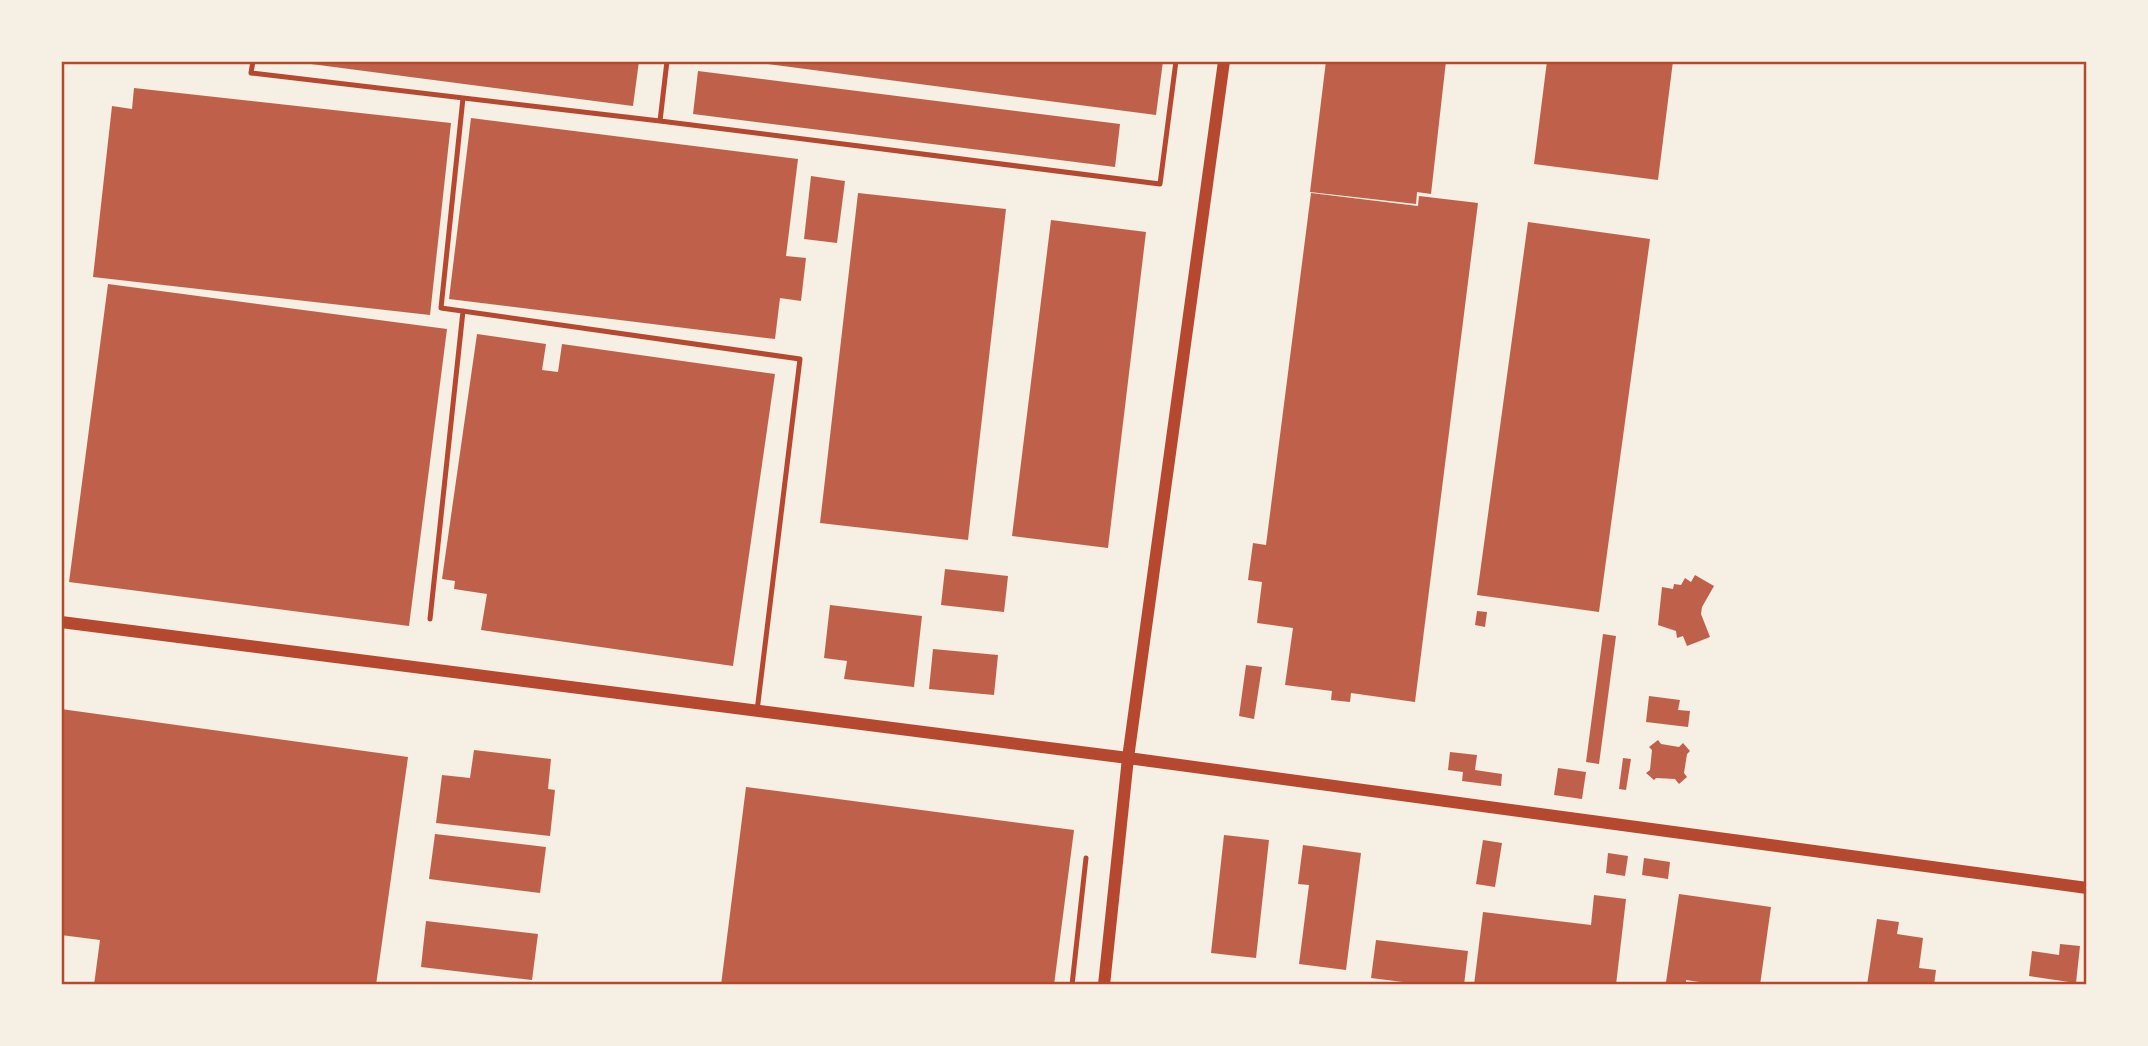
<svg xmlns="http://www.w3.org/2000/svg" width="2148" height="1046" font-family="Georgia,serif">
<rect width="100%" height="100%" fill="#f6efe4"/>
<!-- building -->
<path fill="#bf614a" d="M288,61H639L633,106Z
M744,61H1163L1156,115Z
M1326,61H1446L1431,194L1417,192L1416,204L1310,192Z
M1547,61H1673L1658,180L1534,164Z
M698,71L1120,124L1115,167L693,114Z
M134,88L451,123L430,315L93,277L112,106L132,109Z
M471,118L798,159L786,256L806,258L801,301L780,298L775,339L449,299Z
M811,176L845,181L837,243L804,239Z
M858,193L1006,209L968,540L820,523Z
M1311,193L1418,206L1419,196L1478,203L1415,702L1351,693L1350,702L1331,700L1332,691L1285,685L1293,628L1257,623L1262,582L1248,580L1253,543L1266,545Z
M1051,220L1146,232L1108,548L1012,536Z
M1528,222L1650,239L1599,612L1477,595Z
M108,284L447,329L409,626L69,582Z
M477,334L546,344L542,370L558,372L562,344L775,374L733,666L481,630L487,594L454,589L455,581L442,579Z
M945,569L1008,576L1004,612L941,605Z
M1695,575L1714,586L1702,607L1701,614L1710,637L1687,646L1683,636L1677,638L1676,631L1658,625L1662,587L1673,589L1674,584L1681,585L1685,578L1691,582Z
M830,605L922,616L914,687L844,679L847,661L824,658Z
M1477,611L1487,612L1485,627L1475,625Z
M1603,634L1616,636L1599,764L1586,762Z
M933,649L998,655L994,695L929,689Z
M1246,665L1262,667L1254,719L1239,716Z
M1649,696L1680,700L1678,710L1690,711L1688,727L1646,722Z
M61,709L408,757L376,985H94L100,940L61,935Z
M1658,740L1661,744L1679,747L1683,743L1690,751L1687,754L1684,773L1687,777L1679,784L1675,779L1656,778L1654,780L1646,773L1650,770L1652,750L1649,747Z
M474,750L551,759L548,789L555,790L550,836L436,823L442,775L470,778Z
M1450,752L1477,755L1475,770L1502,774L1501,786L1462,781L1463,772L1448,770Z
M1623,758L1631,759L1626,790L1619,789Z
M1558,768L1586,772L1582,799L1554,795Z
M746,787L1074,830L1054,985H721Z
M435,834L546,847L540,893L429,879Z
M1224,835L1269,840L1256,958L1211,953Z
M1483,840L1502,843L1495,887L1476,884Z
M1303,845L1361,853L1346,970L1299,964L1309,885L1298,884Z
M1608,853L1628,856L1625,876L1606,873Z
M1644,858L1670,862L1668,879L1642,875Z
M1679,894L1771,907L1760,985H1720L1686,980V985L1666,982Z
M1594,895L1626,899L1616,985H1474L1483,912L1591,925Z
M1877,919L1899,922L1897,934L1923,938L1919,968L1936,970L1934,985H1867Z
M426,921L538,934L532,980L421,967Z
M1376,940L1468,951L1464,985H1427L1371,978Z
M2060,944L2080,946L2076,983L2029,976L2032,951L2059,955Z"/>
<g fill="none" stroke-linecap="round" stroke-linejoin="round">
<!-- service -->
<path stroke="#b5482f" stroke-width="5" d="M253,61L251,73L660,121
M667,61L660,121L1160,184L1176,61
M463,98L441,308L800,359L757,711
M430,619L463,311
M1072,985L1086,858"/>
<!-- tertiary -->
<path stroke="#b5482f" stroke-width="12" d="M61,622L1128,758L2087,888
M1104,985L1128,758L1224,61"/>
</g>
<!-- border -->
<rect width="2148" height="1046" fill="none" stroke="#f6efe4" stroke-width="126"/>
<rect x="63" y="63" width="2022" height="920" fill="none" stroke="#b5482f" stroke-width="2.5"/>
</svg>
